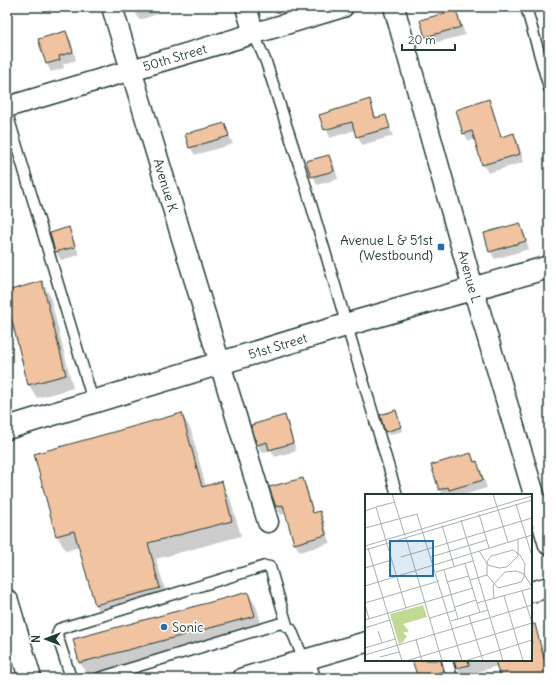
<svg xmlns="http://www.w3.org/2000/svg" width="556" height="685" font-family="Delius,sans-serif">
<rect width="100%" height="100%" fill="#fff"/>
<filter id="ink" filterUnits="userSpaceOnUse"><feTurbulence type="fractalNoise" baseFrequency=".025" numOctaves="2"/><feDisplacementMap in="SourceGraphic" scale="8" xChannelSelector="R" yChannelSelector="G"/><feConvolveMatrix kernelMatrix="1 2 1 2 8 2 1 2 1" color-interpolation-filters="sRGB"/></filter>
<g filter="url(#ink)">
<!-- shadow -->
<path fill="#0003" d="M133,7H156L158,14L139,20Z
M456,11L460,19L465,35L430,44L425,36Z
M66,32L71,40L76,60L63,64L64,68L51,72L47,64Z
M369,100L377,118L385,116L393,136L362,145L355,130L330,138L321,115Z
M489,101L493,109L502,137L514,134L518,142L524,162L488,173L483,164L476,139L469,141L464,133Z
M224,124L233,144L195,155L190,147Z
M329,156L334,164L338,179L317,185L308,162Z
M520,224L524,232L529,249L495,259L490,251Z
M69,229L73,237L79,255L61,260L56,252Z
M42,282L50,296L73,388L37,398L29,385L15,331L7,333V292Z
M549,408V420L546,409Z
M396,411L403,431L388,435L381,416Z
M182,414L191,430L206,487L221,483L230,498L241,536L156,559L169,603L104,620L96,605L80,547L66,551L57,536Z
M284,416L289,424L296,451L275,457L271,450L262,453L258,445L252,425Z
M470,454L481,470L487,488L463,495H442L432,466Z
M302,479L307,487L314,514L319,512L324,520L330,543L300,552L295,544L287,513L281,515L276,507Z
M248,593L257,608L263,631L90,678L80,663L74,640Z
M541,647L549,663V678H501L498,666L462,676L455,663L450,662L447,678H419L422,660H531V650Z"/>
<!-- building -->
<path fill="#f1c3a0" stroke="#1f3d34" d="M456,10L461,27L425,37L420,20Z
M66,31L73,52L59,56L60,60L46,64L38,39Z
M370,99L375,118L386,115L390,128L356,137L352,122L324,130L319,115Z
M489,99L501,137L514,133L520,154L482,165L472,131L463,134L456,110Z
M225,123L229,136L189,148L185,134Z
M329,155L334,171L311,177L306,161Z
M520,223L526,241L489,252L484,233Z
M69,227L75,247L55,252L50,233Z
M42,281L66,375L28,385L11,317L7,318V291Z
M396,410L401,427L385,432L380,415Z
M182,413L202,487L222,481L232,521L148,543L160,588L95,605L74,531L56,536L34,454Z
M285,415L293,443L269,450L267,442L257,445L251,425Z
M471,453L474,462L477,461L483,480L449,490L448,487L439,490L431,465Z
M303,478L313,513L320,511L326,535L294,544L283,505L276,507L269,487Z
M248,592L255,616L79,663L73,639Z
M531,624H535L549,678H500L495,660H531Z
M412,660H441L443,671L425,678H418Z
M454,660H468L469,665L456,668Z"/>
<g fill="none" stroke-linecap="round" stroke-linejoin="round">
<defs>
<path id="service" d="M526,7L549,88
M254,34L266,62L303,177L397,495
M7,113L93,401
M447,660L452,678
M71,678L57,635L59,629L265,566L270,567L287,625
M99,678L281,623L291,629L304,660"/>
<g id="minor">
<path id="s1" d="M112,7L268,522"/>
<path d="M246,7L254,34"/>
<path id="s2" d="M394,7L473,288L549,545"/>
<path id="s3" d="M7,107L343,7"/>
<path d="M531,592L549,587"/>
<path d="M304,660L310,678"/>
<path d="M243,678L366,642"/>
</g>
<g id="tertiary">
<path id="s4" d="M7,428L359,321L549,267"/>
</g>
<path id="primary" d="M7,601L30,678"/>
</defs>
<!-- service casing -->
<use href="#service" stroke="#1f3d34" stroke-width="13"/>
<!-- minor casing -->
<use href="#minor" stroke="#1f3d34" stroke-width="23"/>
<!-- tertiary casing -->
<use href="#tertiary" stroke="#1f3d34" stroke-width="25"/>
<!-- primary casing -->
<use href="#primary" stroke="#1f3d34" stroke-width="25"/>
<!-- service -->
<use href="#service" stroke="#fff" stroke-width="10"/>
<!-- minor -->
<use href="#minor" stroke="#fff" stroke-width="20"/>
<!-- tertiary -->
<use href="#tertiary" stroke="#fff" stroke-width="22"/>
<!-- primary -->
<use href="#primary" stroke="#fff" stroke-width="22"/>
</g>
</g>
<!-- markers -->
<g fill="#1f6fb2" stroke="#fff" stroke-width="1.5">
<rect x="437" y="243" width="8" height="8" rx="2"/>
<circle cx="164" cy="627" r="4"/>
</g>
<g text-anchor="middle" stroke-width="3.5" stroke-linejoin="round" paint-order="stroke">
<!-- street labels -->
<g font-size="13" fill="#1f3d34" stroke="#fff">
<text dy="5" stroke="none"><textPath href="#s3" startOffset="175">50th Street</textPath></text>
<text dy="5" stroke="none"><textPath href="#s1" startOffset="186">Avenue K</textPath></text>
<text dy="5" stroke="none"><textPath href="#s2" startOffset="280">Avenue L</textPath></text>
<text dy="5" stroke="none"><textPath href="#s4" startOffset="283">51st Street</textPath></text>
</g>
<!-- poi labels -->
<g font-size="13" fill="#1f3d34" stroke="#fff" text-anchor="end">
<text x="433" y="245">Avenue L &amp; 51st<tspan x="433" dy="15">(Westbound)</tspan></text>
<text x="172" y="632" text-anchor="start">Sonic</text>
</g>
</g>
<!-- overview -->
<g transform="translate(365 494)">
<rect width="167" height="167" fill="#fff"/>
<path d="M58,111L62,123L38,130L44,137L38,139L42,142L38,148L34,150L25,120Z" fill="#c1da91"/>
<path fill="none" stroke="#a5b1ae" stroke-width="1" d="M27,0L40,42M128,0L143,48M151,10L167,62M11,13L30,8M0,17L11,13L41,114M114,20L124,54M96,26L138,167M77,31L89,72M0,34L52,20L97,167M41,44L77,167M0,52L167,2M3,54L37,167M0,56L167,6M148,56L155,61L160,70L159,83L156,88L133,94L122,81V68L126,62ZM114,57L123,71L134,74L142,73L153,62V45M36,63L167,24M66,63L122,46M100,70L115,119M0,74L27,66M79,76L93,125M71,78L108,67M105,86L122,81M82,88L104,82M0,92L167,41M157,97L167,129M139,102L158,167M129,105L128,91L140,78L151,77L159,80L167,93M0,109L74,87M112,109L167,94M0,110L4,125M90,113L111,106M104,122L118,167M65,124L91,116M0,126L108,94M86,127L123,116M0,134L25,126M13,137L17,149M51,146L57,167M0,154L30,145M0,161L167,111M15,163L34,158M41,167L167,129M100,167L167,146"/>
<path fill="#1f6fb2" fill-opacity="0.15" stroke="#1f6fb2" stroke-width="2" d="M25,47H68V82H25Z"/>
<rect width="167" height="167" fill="none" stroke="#1f3d34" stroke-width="2"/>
</g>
<!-- margin -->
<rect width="556" height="685" fill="none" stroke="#fff" stroke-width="24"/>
<rect x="12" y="12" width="532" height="661" fill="none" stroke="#1f3d34" stroke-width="1.5" filter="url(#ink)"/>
<!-- north arrow -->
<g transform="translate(46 639) rotate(270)" stroke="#ffffff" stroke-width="3" paint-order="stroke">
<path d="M0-3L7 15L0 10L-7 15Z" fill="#1f3d34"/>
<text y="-6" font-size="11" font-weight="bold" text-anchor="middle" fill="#1f3d34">N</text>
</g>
<!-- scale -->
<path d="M402 44v6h53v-6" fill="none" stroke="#1f3d34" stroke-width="2"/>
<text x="408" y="44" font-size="12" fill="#1f3d34" stroke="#ffffff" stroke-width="3" paint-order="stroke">20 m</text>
</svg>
